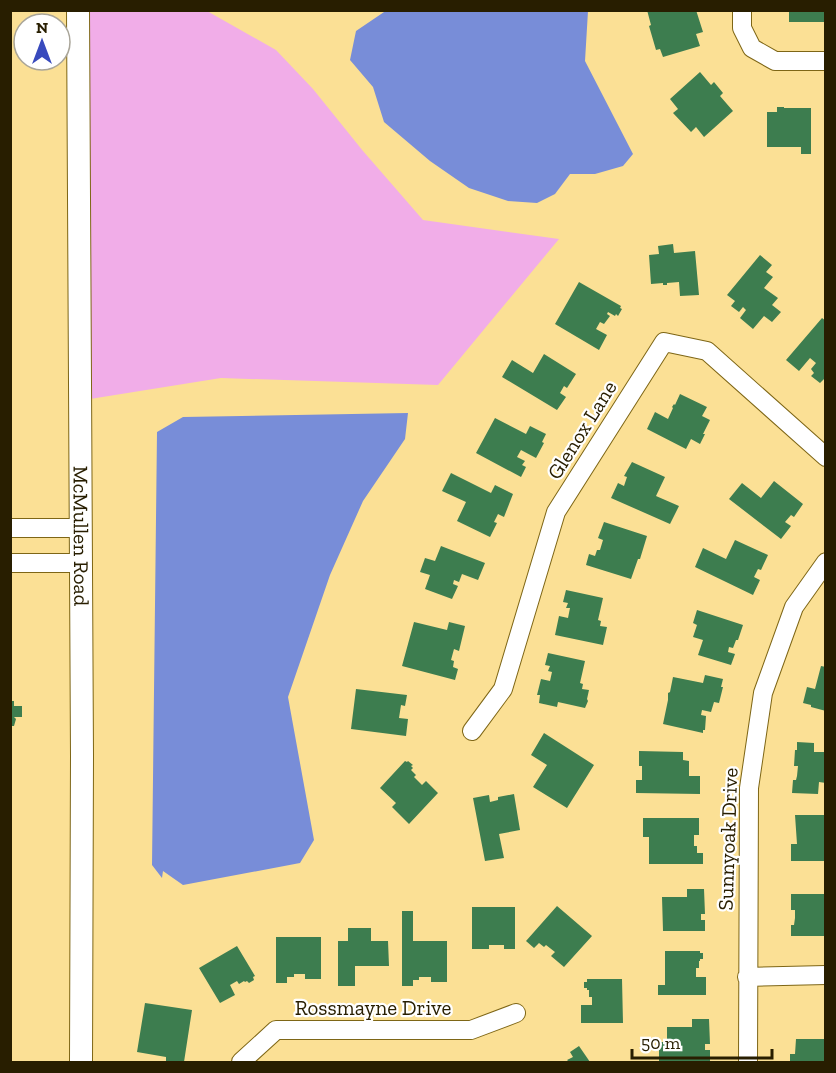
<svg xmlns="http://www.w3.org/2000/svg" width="836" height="1073" font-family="'Zilla Slab',serif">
<rect width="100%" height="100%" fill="#fbe095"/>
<!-- green -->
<path fill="#f1ade8" d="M88,11H207L276,50L313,89L363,151L423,220L559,239L438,385L221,378L90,399Z"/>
<!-- water -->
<path fill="#788dd8" d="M387,10L588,11L585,61L633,154L623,166L595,174H570L555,194L537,203L508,201L469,188L430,161L384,122L373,87L350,60L356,31Z
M408,413L405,439L363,501L330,575L288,697L314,840L300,863L183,885L163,871L162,878L152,865L157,432L183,417Z"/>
<!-- building -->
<path fill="#3d7d4f" d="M647,10H696L703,32L696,34L700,46L663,57L660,49L656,50L649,26L651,25Z
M789,10H826V22H789Z
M700,72L711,85L714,82L723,93L720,96L733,111L704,137L696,127L691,132L673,113L678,109L670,99Z
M777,107H784V108H811V154H801V147H767V112H777Z
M673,244L674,253L695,251L699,295L680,296L679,282L667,283V285H663V283L651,284L649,255L659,254L658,246Z
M760,255L772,265L766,272L773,277L764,288L778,298L772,305L781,312L772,322L764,316L753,329L740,318L746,310L743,307L739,312L731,306L735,301L727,295Z
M579,282L621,306L620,308L622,309L618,316L616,314L615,316L608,312L607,314L610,316L604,324L600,322L596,329L607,335L599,350L555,324Z
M822,318L826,321V377L820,383L811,376L814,373L811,369L816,363L810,358L799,371L786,360Z
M544,354L576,374L567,388L564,386L560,393L566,397L557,410L502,377L512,360L533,373Z
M680,394L707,407L702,416L710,420L703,434H705L700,444L691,439L686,449L647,429L655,412L668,419L673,408L672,407L674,404L675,405Z
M495,418L526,434L530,426L546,434L542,442L544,443L536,458L521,450L517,457L525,461L522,465L526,467L521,477L476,453Z
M632,462L665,477L656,496L679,506L670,524L611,498L618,483L624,486L627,477L624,476Z
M451,473L491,493L495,485L513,494L504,517L498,514L494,522L497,523L490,537L457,521L466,502L442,491Z
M774,481L803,504L794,517L791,515L785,522L791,526L781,539L729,499L742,483L761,498Z
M604,522L647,536L640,559H638L631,579L586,565L589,554L595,556L597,550H600L603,540L598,538Z
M735,540L768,555L761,570L758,569L754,577L760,580L753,595L695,567L703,548L726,559Z
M441,546L485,563L478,580L462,574L459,582L454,580L453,584L458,586L452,599L425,589L430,575L420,572L425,558L435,561Z
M566,590L603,598L598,620L601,621L600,626L607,627L603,645L555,635L559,616L568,618L570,608H566L568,603L563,602Z
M697,610L743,625L738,640H736L733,648L729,647L728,652L735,654L731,665L698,655L703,640L693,637L697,625L693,623Z
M414,622L447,630L449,622L465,626L459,651L454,649L451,660L454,661L453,667L458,669L455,680L402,666Z
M548,653L585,661L580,683L583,684L582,689L589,690L587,699L588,701L585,708L558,702L557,707L539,703L540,695H537L541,679L550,681L552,672L548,671L550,666L545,665Z
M821,666L826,667V711L811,707V705L803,703L807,687L815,689Z
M705,675L723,679L721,687H723L719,703L714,702L711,712L702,710L701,715L706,716L705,730H703V733L663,724L668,700V693L670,692L673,677L703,683Z
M356,689L407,695L405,706L401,705L399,718L408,719L406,736L351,729Z
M10,701H14V706H22V717H14L16,719L14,726H10Z
M544,733L594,765L567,808L533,787L547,765L531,755Z
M797,742L814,743V752H826V783L819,782L818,794L792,793L793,780H796L797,776L798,766H794L795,750H797Z
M639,751L683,752V760L689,761V776H700V794L636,793V780H642V766H639Z
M405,761L407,762L408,761L413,765L411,766L413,768L411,770L416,775L414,777L422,785L426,781L438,793L409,824L392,807L396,803L380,788Z
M514,794L520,830L499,834L504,858L485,861L473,798L489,795L490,802L498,800V797Z
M795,815H826V861H791V844H797Z
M643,818H699V835H694V846H697V853H703V864H649V837H643Z
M687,889H704L705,914H701V920H705V931H663L662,897H687Z
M791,894H826V936H791V925H794L795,918V910H791Z
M557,906L592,936L564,967L551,956L555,952L546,945L544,947L539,943L534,948L526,941Z
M472,907H515V949H504V945H489V949H472Z
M402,911H413V941H447V982H431V977H419V980H413V986H402Z
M348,928H371V941H388L389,966H355V986H338V941H348Z
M276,937H321V979H305V974H294V977H287V983H276Z
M237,946L255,976L253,977L254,980L249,983L247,981L245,982L244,981L239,984L237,981L230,985L235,995L220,1003L199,968Z
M665,951H700V953H703V959H700V961H699V968H696V977H706V995H658V985H665Z
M587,979H622L623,1023H581V1005H592V997H589V990H587V988H584V982H587Z
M145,1003L192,1010L184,1062H166V1057L137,1052Z
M692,1019H709L710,1044H705V1050H710V1061H659V1042H667V1027H692Z
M796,1039H826L825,1062H790V1054H795Z
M579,1046L590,1062H569L567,1060L573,1057L570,1052Z"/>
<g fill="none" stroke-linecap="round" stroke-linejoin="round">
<defs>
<path id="minor" d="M742,10V28L752,48L775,61H826
M10,528H81
M10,563H81
M472,731L503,689L556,512L664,342L707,351L826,457
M747,977L826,975
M241,1062L276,1030H471L516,1013
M748,1062L749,788L763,693L794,607L826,562"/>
<g id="tertiary">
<path id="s1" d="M78,10L82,756L81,1062"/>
</g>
</defs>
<!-- minor casing -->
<use href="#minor" stroke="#7e6616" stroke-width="20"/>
<!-- tertiary casing -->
<use href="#tertiary" stroke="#7e6616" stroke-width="24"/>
<!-- minor -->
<use href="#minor" stroke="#fff" stroke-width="18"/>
<!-- tertiary -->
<use href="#tertiary" stroke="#fff" stroke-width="22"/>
</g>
<g text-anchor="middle" stroke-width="4.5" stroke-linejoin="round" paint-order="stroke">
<!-- street labels -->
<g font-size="21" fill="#281e00" stroke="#fff">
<text transform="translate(582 430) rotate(-58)" y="7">Glenox Lane</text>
<text dy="7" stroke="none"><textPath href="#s1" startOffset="526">McMullen Road</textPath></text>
<text transform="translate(728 839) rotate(-88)" y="7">Sunnyoak Drive</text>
<text x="373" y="1015">Rossmayne Drive</text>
</g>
</g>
<!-- border -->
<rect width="836" height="1073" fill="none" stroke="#281e00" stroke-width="24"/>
<!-- north arrow -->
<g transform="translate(42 42)"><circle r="28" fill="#ffffff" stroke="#a9a599" stroke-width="1.5"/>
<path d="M0-4.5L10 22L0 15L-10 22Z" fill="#384abd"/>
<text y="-9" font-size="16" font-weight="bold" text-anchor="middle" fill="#281e00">N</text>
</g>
<!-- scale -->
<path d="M632 1049v9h140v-9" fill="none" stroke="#281e00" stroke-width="3"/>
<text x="641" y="1049" font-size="18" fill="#281e00" stroke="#ffffff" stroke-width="4.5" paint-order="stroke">50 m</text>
</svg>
